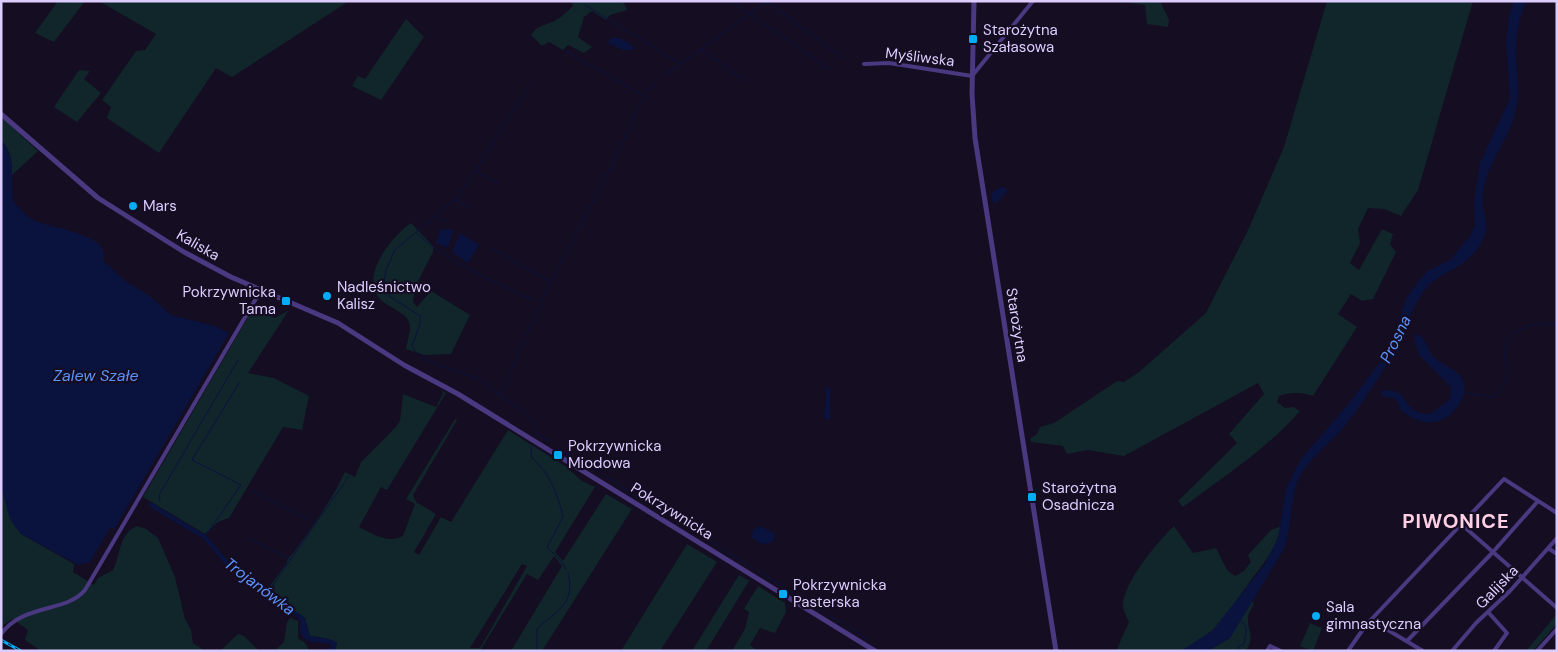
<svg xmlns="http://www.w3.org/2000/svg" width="1558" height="652" font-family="'DM Sans',sans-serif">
<rect width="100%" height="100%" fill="#150d21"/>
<!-- green -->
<path fill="#10262b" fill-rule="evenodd" d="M58,1H85L54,42L35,33Z
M99,1H349L232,77L216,68L159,153L107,118L111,107L102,100L136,51L145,50L156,34Z
M571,1H623L627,10L610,15L606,20L592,11L584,17L578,37L592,47L584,53L568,45L563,50L549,42L542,46L531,35C538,24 546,26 556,20C562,17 567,11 573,6Z
M1115,1H1160L1169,20L1168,27L1147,24L1145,5Z
M1327,1H1473L1418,190L1401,216L1384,209L1368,208L1358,229L1360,243L1350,263L1359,270L1382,229L1393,234L1390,244L1396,252L1373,299L1362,301L1351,294L1338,314L1357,327L1313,396C1302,392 1289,392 1279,396L1277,402L1285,408L1293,407L1300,411C1267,449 1223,477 1183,507L1178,501L1237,443L1229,434L1264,394L1258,383L1124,456L1088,450L1067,454L1063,446L1031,442L1030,439L1037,434L1040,427L1054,423L1117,381L1124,382L1139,372L1206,313L1248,230L1284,147Z
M406,19L424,37L381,100L352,86L358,76L365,79Z
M79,70L90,71L84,79L101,93L77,122L54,107Z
M1,117L38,151L12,175C12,160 11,151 1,140Z
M411,223L433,246V252L415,287L413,302L417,307L431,291L470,315L451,354L424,355L406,349C407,341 412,329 409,322C406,313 389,307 382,301C357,278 392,236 411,223Z
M255,305L260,306L264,314L275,318L289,310L248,373L274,378L309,396L302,430L283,427L229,518L218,522L205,534L143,497Z
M442,390L446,393L387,490L381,487L359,527C373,534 388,544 403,536L415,504L406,499L455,419L457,420L413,495L416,502L436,514L414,552L419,555L441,517L451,522L508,430L565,466L582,481L595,487L555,552L563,561L606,494L632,509L542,651H511L562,566L554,556L538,580L527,574L480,651H335L337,643L325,638L310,636L305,618L266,591L287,563L288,558L291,556C311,529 331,502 345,472L355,477L361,462L396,427L400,421L403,394L436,407L443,394ZM522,564L527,566L480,648H470Z
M1,486C7,504 8,519 21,534L74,564L73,572L94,585L98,578L113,570C121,555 118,534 137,526L146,529L158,538L175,577L185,619L191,630L193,643L205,651H41L25,640L28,630L12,619L1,627Z
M1174,526L1193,553L1216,548L1227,570L1235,576L1244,571L1251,562L1248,555L1271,530L1281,526C1276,551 1263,563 1249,583C1230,609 1214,638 1182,650C1171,652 1131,651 1116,651L1129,622C1127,617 1122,609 1123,604C1124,582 1158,541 1174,526Z
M687,544L717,562L660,651H621Z
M739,575L749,581L706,651H692Z
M758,586L785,603L786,612L775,633L760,628L750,645L758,651H732L745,629L749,612L744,609Z
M1251,601L1254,603C1252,607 1248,614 1248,619C1248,633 1255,636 1246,651H1208L1230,638Z
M1556,615L1557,624L1533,651H1526Z
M290,618L298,621V638L306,644L309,651H274L284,642L287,622Z
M1310,623L1322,628L1313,651L1300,646Z
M238,634L244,636L259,651H220Z"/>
<!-- water -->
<path fill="#0a123e" d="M1514,1H1526C1519,19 1515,37 1516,57C1517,76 1521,97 1514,117C1506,144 1487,164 1483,193C1480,208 1490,222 1484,237C1471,270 1438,270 1423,292C1407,316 1401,346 1384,369C1371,389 1358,410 1343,428C1329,444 1311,457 1300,476C1289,498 1293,526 1284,549L1230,638L1208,651H1181L1213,630L1265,564L1278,538L1286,489L1300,460L1346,407L1381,361L1389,347L1407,297L1415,286L1427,271L1450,260L1470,236L1475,226L1474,201L1480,163L1510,98L1506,42L1509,17Z
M611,37L622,39L634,47L633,50H623L608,43Z
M1,140C17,158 10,178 13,201C19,208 25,215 33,220C47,227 98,233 103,250C104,253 103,257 104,261L124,280L151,297L171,315L215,326L229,333L115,528H110L90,562L78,565L21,534L10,519L1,486Z
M1000,187L1006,188L1007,192L996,203H993L991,193Z
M445,229L454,230L447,248L436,243L440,230Z
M460,233L479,245L468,263L452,252Z
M1417,334C1427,338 1427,350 1435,358C1443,366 1456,368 1462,379C1466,386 1465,394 1461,401C1448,425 1426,429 1403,412C1399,409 1399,403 1396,399L1382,396L1381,392L1384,390L1398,392C1412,405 1408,413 1431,414L1450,399L1451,387L1419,355L1414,338Z
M826,387L830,389V420L824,418L826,395L825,388Z
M150,502L207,536L227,560L305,618L310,636L330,639L337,643L335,651H323L331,647L330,644C319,641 302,646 300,629C300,624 302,623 298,618L227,567L204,539L153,509L148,505Z
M760,526L774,533L775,538L771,543L762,544L752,538L753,530Z"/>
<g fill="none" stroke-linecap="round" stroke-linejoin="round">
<!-- stream -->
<path stroke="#0a123e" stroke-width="1" d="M732,1L829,69
M767,2L845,59
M585,5L678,62
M700,49L746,81
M564,50L644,96
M663,77L767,1
M477,172L498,184
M456,200L469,207
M437,217L448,222
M416,233C451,264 493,281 536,301
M493,249L549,281
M526,335C553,274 585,217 616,158C630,128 634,107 657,81
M524,339L501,396C512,405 537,416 535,433L550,442
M1464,393L1496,397C1499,391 1504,386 1506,380C1509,369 1503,359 1505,349C1509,326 1539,321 1557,325
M501,396C494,391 488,385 482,381C466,372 418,363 412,346L420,324V316L389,296L384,281L386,270L395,250L460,195L529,85
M531,447L532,458C550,473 558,495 563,517L547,547L562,562L566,570
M558,448L572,456
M577,459L596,471
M603,475L647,503
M251,490L315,522
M160,502L159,495L238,360
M654,507L664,513
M668,515L703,537
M206,535L241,485L192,460L239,383
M247,538L291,560
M707,539L754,569
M760,572L784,587
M790,591L799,597
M268,592L349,476
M802,599L810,603
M814,606L816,607
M819,609L823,611
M829,615L843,624
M849,627L869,640
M537,651V629C556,610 576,606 568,573
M1238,651L1239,646L1244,644C1246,633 1249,626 1239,619"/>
<!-- minor -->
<path stroke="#4a3880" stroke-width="4" d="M864,64L889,63L972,76L1033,1
M1461,524L1557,608
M1548,548L1557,554
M1488,612L1507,633L1494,651
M1371,620L1423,651
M1,634C24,603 66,613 85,590L261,290
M1407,641L1493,552L1538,501
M1267,651L1270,646L1281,651
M1348,651L1366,625L1504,479L1557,513
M1452,651L1476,623L1510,591L1557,538
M1537,651L1557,629"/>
<!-- tertiary -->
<path stroke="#4a3880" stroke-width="5" d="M974,1L972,94L975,138L1056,651
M1,114L98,198L184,252L231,277L338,323L404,365L458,394L875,651"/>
<defs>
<path id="rail" d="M1,640L21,651"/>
</defs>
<!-- rail casing -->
<use href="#rail" stroke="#02acf6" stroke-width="3"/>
<!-- rail -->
<use href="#rail" stroke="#150d21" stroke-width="1" stroke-dasharray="4" stroke-linecap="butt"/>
</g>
<!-- markers -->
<g fill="#02acf6" stroke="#150d21" stroke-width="2">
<rect x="968" y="34" width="10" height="10" rx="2.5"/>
<circle cx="133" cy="206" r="5"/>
<circle cx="327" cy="296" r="5"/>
<rect x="281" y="296" width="10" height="10" rx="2.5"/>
<rect x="553" y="450" width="10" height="10" rx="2.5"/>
<rect x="1027" y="492" width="10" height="10" rx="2.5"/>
<rect x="778" y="589" width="10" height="10" rx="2.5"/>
<circle cx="1316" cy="616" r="5"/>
</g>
<g text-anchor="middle" stroke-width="4.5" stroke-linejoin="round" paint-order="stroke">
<!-- poi labels -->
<g font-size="15" fill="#ddcdff" stroke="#150d21" text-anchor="start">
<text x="983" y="35">Starożytna<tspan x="983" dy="17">Szałasowa</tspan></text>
<text x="143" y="211">Mars</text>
<text x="337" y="292">Nadleśnictwo<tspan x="337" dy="17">Kalisz</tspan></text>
<text x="276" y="297" text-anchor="end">Pokrzywnicka<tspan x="276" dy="17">Tama</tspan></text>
<text x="568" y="451">Pokrzywnicka<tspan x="568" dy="17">Miodowa</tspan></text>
<text x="1042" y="493">Starożytna<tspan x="1042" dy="17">Osadnicza</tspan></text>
<text x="793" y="590">Pokrzywnicka<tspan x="793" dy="17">Pasterska</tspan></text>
<text x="1326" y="612">Sala<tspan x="1326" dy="17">gimnastyczna</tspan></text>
</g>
<!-- street labels -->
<g font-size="15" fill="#ddcdff" stroke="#150d21">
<text transform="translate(920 57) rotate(7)" y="5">Myśliwska</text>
<text transform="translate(198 245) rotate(30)" y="5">Kaliska</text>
<text transform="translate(1017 325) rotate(81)" y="5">Starożytna</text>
<text transform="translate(672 511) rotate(32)" y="5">Pokrzywnicka</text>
<text transform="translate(1497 587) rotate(-46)" y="5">Galijska</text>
</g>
<!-- water labels -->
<g font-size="16" font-style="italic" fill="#5c92fe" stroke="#150d21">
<text transform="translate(1395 339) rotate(-64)" y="6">Prosna</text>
<text x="96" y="381">Zalew Szałe</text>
<text transform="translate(260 586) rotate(37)" y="6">Trojanówka</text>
</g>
<!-- district labels -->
<g font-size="20" font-weight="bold" letter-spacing="1" fill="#ffcfe4" stroke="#150d21">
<text x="1456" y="528">PIWONICE</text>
</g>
</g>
<!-- border -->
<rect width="1558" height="652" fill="none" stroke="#ddcdff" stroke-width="5"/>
</svg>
